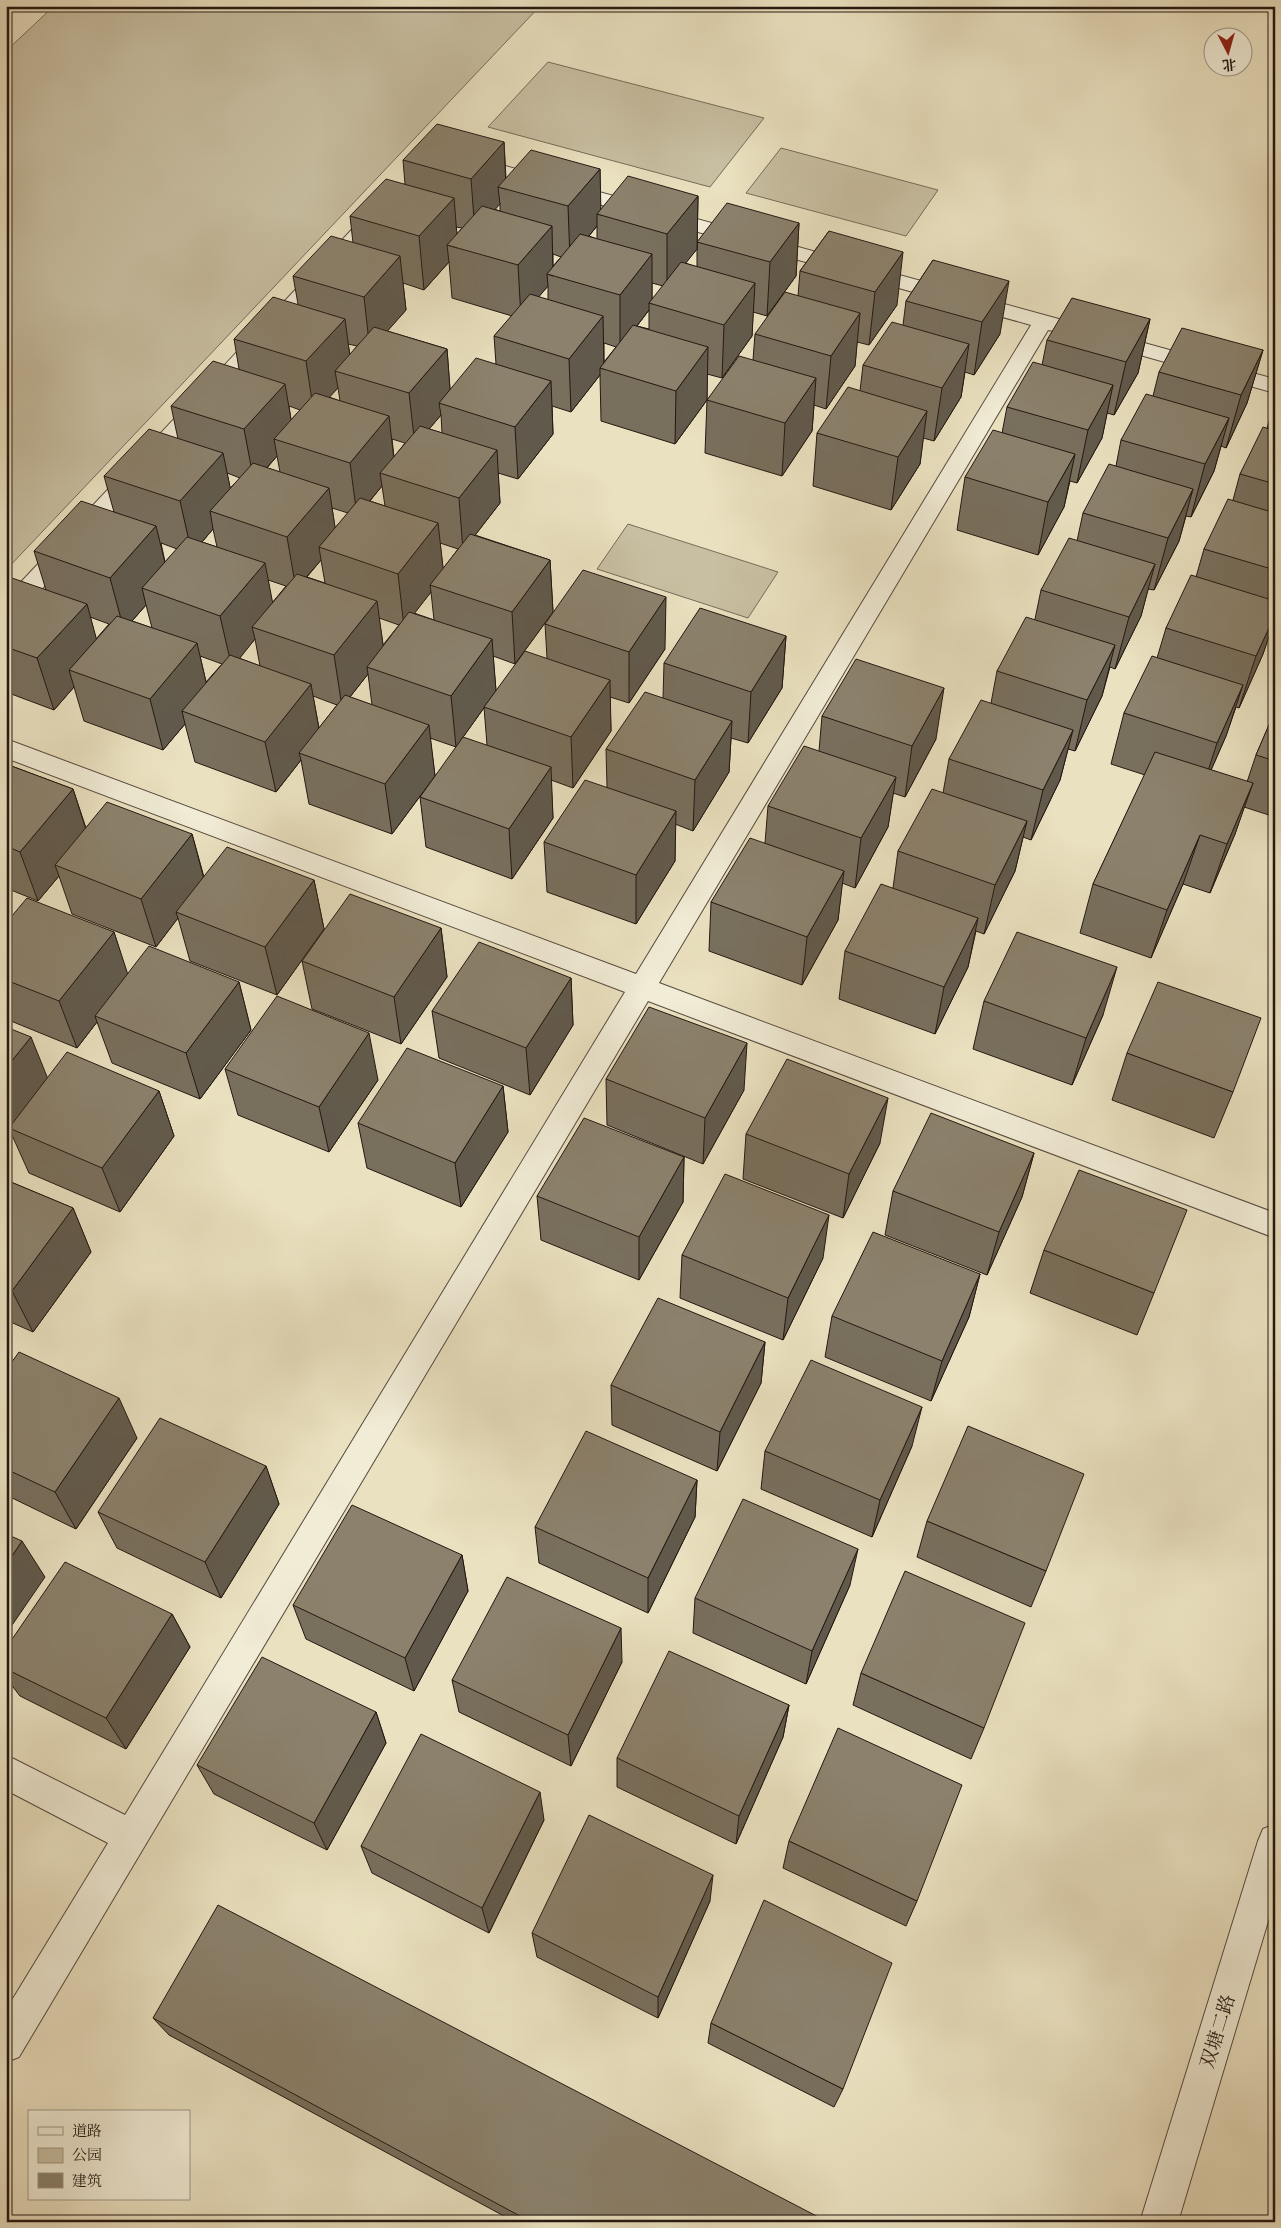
<svg xmlns="http://www.w3.org/2000/svg" width="1281" height="2228" font-family="'IM FELL French Canon','Noto Serif SC',serif">
<rect width="100%" height="100%" fill="#eae1c0"/>
<filter id="stains"><feTurbulence type="fractalNoise" baseFrequency=".004" numOctaves="4"/><feColorMatrix values="0 0 0 0 .2 0 0 0 0 .09 0 0 0 0 .02 0 0 0 .5 -.17"/></filter>
<radialGradient id="worn" r=".72"><stop offset=".6" stop-color="#630" stop-opacity="0"/><stop offset="1" stop-color="#630" stop-opacity=".3"/></radialGradient>
<!-- green -->
<path fill="#c8bfa2" stroke="#766c5a" d="M54,6H540L6,570V51Z
M548,62L764,118L710,187L488,127Z
M781,148L938,190L906,236L746,193Z
M628,524L778,572L748,618L597,569Z"/>
<g fill="none" stroke-linecap="round" stroke-linejoin="round">
<defs>
<path id="minor" d="M469,156L1066,321L1069,326L1066,331L1059,332L1048,330L659,983L1275,1213V1238L648,1001L19,2057L6,2062V2010L108,1843L6,1790V1755L125,1815L625,992L6,758V739L636,974L1031,325L462,166L459,162L462,158Z
M379,206L386,208L389,212L386,216L14,619L6,621V598L372,208Z
M1108,333L1275,379V393L1101,344L1098,339L1101,334Z
M1275,1824V1898L1178,2222H1140L1258,1841L1263,1829Z"/>
</defs>
<!-- minor casing -->
<use href="#minor" stroke="#564a3e" stroke-width="2"/>
<!-- minor -->
<use href="#minor" fill="#f1ecd6" fill-rule="evenodd"/>
</g>
<!-- wall -->
<path fill="#786f5d" stroke="#241812" fill-rule="evenodd" d="M504,142L506,178L600,169V210L698,196L697,249L685,263L697,267V242L799,223L796,276L767,316L753,312L752,336L722,378L707,374V400L675,444L601,421L600,375L571,412L552,406L553,434L518,479L498,473L500,503L475,535L550,560L553,612L515,664L493,656L496,691L456,747L430,738L435,776L392,834L309,804L301,760L276,792L195,762L185,724L163,750L84,721L74,687L54,710L6,692V580L46,590L34,551L114,512L104,476L178,439L171,406L239,369L234,339L298,304L293,276L353,243L350,216L405,184L403,160ZM500,204V211L494,209ZM597,226V239L589,236ZM456,227L462,228L457,234ZM553,254L561,257L553,266ZM449,262L452,298L512,316L494,336L496,364L450,390L447,349L387,331L406,310L403,283L424,290ZM652,283L663,286L652,301ZM548,286V300L538,297ZM649,310V329L637,326ZM604,343L616,347L604,362ZM348,344L357,346L350,355ZM338,388L340,401L329,397ZM289,406L300,410L291,420ZM441,415L442,433L429,429ZM392,439L405,443L394,457ZM277,456L280,472L267,468ZM227,473L240,478L230,488ZM382,486L385,506L370,501ZM332,508L348,513L335,528ZM213,529L217,547L202,542ZM161,543L177,549L165,562ZM440,543L458,549L443,569ZM321,560L325,583L307,577ZM268,580L286,586L272,603ZM431,592L434,620L414,613ZM146,605L152,628L132,621ZM90,617L109,624L96,639ZM379,618L399,625L383,645ZM255,639L260,666L239,658ZM200,656L222,664L206,682ZM368,674L372,705L350,697ZM313,696L337,705L319,728Z
M829,231L897,305L869,345L857,342L855,366L826,409L814,405L812,431L782,476L705,453L707,400L753,360L755,334L798,296L800,271Z
M933,260L1000,334L974,375L965,372L961,397L934,441L923,438L920,464L891,510L813,486L817,433L860,391L863,365L903,325L906,301Z
M1150,319L1138,373L1114,415L1107,413L1102,438L1077,483L1070,481L1064,507L1038,555L957,530L965,477L1002,433L1007,407L1042,365L1047,340Z
M1263,350L1247,403L1226,448L1221,446L1214,471L1191,517L1186,516L1179,541L1154,590L1148,589L1141,616L1115,669L1110,667L1102,696L1075,751L1068,749L1060,780L1031,840L1023,837L1015,871L984,934L976,931L968,967L935,1034L839,999L845,951L893,888L898,851L943,793L949,759L991,703L997,671L1035,619L1041,590L1077,541L1083,513L1116,466L1121,440L1153,396L1159,372Z
M1275,403V627H1272L1263,654L1239,708L1236,707L1226,736L1211,770L1247,782L1256,755L1275,711V817L1244,807L1235,834L1210,893L1183,884L1151,958L1080,933L1093,884L1145,775L1111,764L1124,713L1157,658L1166,628L1196,577L1204,549L1233,500L1240,474L1267,428Z
M545,624L665,649L629,703L610,697L611,731L573,788L551,780L553,818L512,879L426,847L420,797L487,745L484,707L547,658Z
M786,636L782,688L748,743L731,738L729,772L693,831L675,824V861L636,924L547,892L544,842L607,787L606,749L663,698L664,663Z
M822,716L936,739L905,797L893,793L888,827L855,888L842,883L838,920L802,985L709,951L711,902L765,843L768,806L819,751Z
M6,764L73,789L86,828L192,834L204,877L314,880L324,929L277,995L190,961L178,918L156,947L72,914L59,876L38,901L6,888Z
M6,923L114,932L127,974L239,982L251,1030L200,1099L112,1063L97,1022L77,1048L6,1019Z
M441,928L447,977L401,1044L312,1009L302,961Z
M571,978L573,1025L530,1095L439,1058L432,1011Z
M984,1001L1103,1015L1072,1085L973,1049Z
M6,1027L47,1078L159,1091L174,1136L120,1212L29,1173L11,1133L6,1140Z
M1127,1053L1233,1092L1214,1138L1112,1100Z
M225,1069L378,1080L329,1152L238,1115Z
M606,1079L744,1090L703,1164L607,1125Z
M503,1086L508,1132L461,1207L367,1168L358,1123Z
M746,1134L880,1143L843,1218L743,1179Z
M1034,1153L1022,1197L987,1275L885,1235L893,1191Z
M684,1157L683,1202L639,1280L541,1240L537,1196Z
M6,1180L73,1208L91,1252L33,1332L6,1320Z
M1044,1250L1154,1293L1137,1335L1030,1293Z
M682,1255L823,1258L783,1340L680,1298Z
M980,1274L969,1317L931,1401L825,1357L832,1316Z
M765,1342L761,1383L717,1471L612,1425L611,1385Z
M6,1370L137,1438L76,1529L6,1495Z
M912,1446L872,1537L761,1489L765,1451Z
M266,1466L279,1504L221,1598L117,1548L98,1512Z
M697,1480L695,1517L648,1613L539,1563L535,1527Z
M927,1521L1046,1571L1031,1607L917,1557Z
M462,1555L468,1591L414,1691L306,1639L293,1605Z
M850,1585L806,1684L693,1633L695,1598Z
M172,1614L190,1647L126,1749L20,1696L6,1678V1648Z
M622,1662L571,1766L459,1712L452,1680Z
M861,1673L984,1728L971,1759L853,1705Z
M789,1705L783,1737L736,1844L617,1787V1758Z
M376,1712L386,1743L327,1850L214,1794L197,1765Z
M544,1820L489,1933L372,1873L361,1846Z
M789,1841L917,1901L906,1926L783,1868Z
M710,1901L658,2018L537,1957L532,1933Z
M153,2018L828,2222H515L169,2035Z
M711,2023L843,2089L834,2107L708,2043Z"/>
<!-- shaded-wall -->
<path fill="#615a4c" stroke="#241812" d="M504,142L506,189L498,187L500,204L475,232L471,179Z
M600,169L601,215L597,214V226L570,259L568,206Z
M698,196L697,249L667,287V234Z
M454,198L458,248L447,245L449,262L424,290L419,236Z
M799,223L796,276L767,316L770,262Z
M552,226L553,276L547,274L548,286L521,318L518,265Z
M903,252L897,305L869,345L875,292Z
M652,254V304L649,303V310L620,348V295Z
M400,256L406,310L370,351L364,297Z
M1009,281L1000,334L974,375L982,322Z
M755,283L752,336L722,378L724,325Z
M860,313L855,366L826,409L831,356Z
M603,316L604,369L600,368V375L571,412L569,359Z
M345,319L352,372L335,371L338,388L314,414L306,361Z
M1150,319L1138,373L1114,415L1126,362Z
M969,344L961,397L934,441L942,388Z
M708,347L707,400L675,444L676,391Z
M447,349L451,402L439,403L441,415L415,446L409,393Z
M1263,350L1247,403L1226,448L1241,395Z
M816,378L812,431L782,476L785,423Z
M551,381L553,434L518,479L515,427Z
M285,384L294,437L274,439L277,456L254,482L244,429Z
M1113,385L1102,438L1077,483L1088,430Z
M927,411L920,464L891,510L898,457Z
M389,416L395,469L380,473L382,486L357,516L350,463Z
M1229,418L1214,471L1191,517L1205,464Z
M497,450L500,503L463,551L459,498Z
M223,453L234,506L210,511L213,529L192,554L180,501Z
M1075,454L1064,507L1038,555L1048,502Z
M329,488L337,540L319,547L321,560L296,589L287,537Z
M1193,489L1179,541L1154,590L1168,538Z
M438,523L444,576L430,585L431,592L404,627L398,574Z
M156,526L169,579L142,588L146,605L124,630L110,578Z
M550,560L553,612L515,664L512,612Z
M265,563L275,615L252,627L255,639L232,668L220,616Z
M1155,564L1141,616L1115,669L1129,617Z
M666,597L665,649L629,703V652Z
M377,601L384,652L367,667L368,674L342,707L334,655Z
M87,604L101,656L69,670L74,687L54,710L37,658Z
M1275,615V619L1263,654L1239,708L1256,656Z
M786,636L782,688L748,743L751,692Z
M492,639L496,691L456,747L451,696Z
M197,643L209,695L182,711L185,724L163,750L150,699Z
M1115,645L1102,696L1075,751L1087,700Z
M610,680L611,731L573,788L571,737Z
M311,684L320,735L299,753L301,760L276,792L265,742Z
M1243,685L1226,736L1201,793L1217,743Z
M944,688L936,739L905,797L912,746Z
M732,721L729,772L693,831L695,780Z
M429,725L435,776L392,834L385,784Z
M1073,730L1060,780L1031,840L1043,790Z
M551,767L553,818L512,879L509,829Z
M896,777L888,827L855,888L861,838Z
M1253,783L1235,834L1210,893L1227,844Z
M73,789L89,839L55,865L59,876L38,901L20,852Z
M676,811L675,861L636,924V875Z
M1027,821L1015,871L984,934L995,885Z
M192,834L205,883L176,912L178,918L156,947L141,899Z
M1200,835L1183,884L1151,958L1167,910Z
M844,871L838,920L802,985L807,937Z
M314,880L324,929L277,995L265,947Z
M978,918L968,967L935,1034L944,987Z
M441,928L447,977L401,1044L394,997Z
M114,932L130,981L95,1016L97,1022L77,1048L59,1001Z
M1117,967L1103,1015L1072,1085L1086,1038Z
M571,978L573,1025L530,1095L526,1048Z
M239,982L251,1030L200,1099L186,1053Z
M369,1033L378,1080L329,1152L319,1107Z
M31,1037L50,1084L9,1128L11,1133L6,1140V1068Z
M747,1043L744,1090L703,1164L705,1118Z
M503,1086L508,1132L461,1207L455,1163Z
M159,1091L174,1136L120,1212L102,1168Z
M888,1098L880,1143L843,1218L849,1174Z
M1034,1153L1022,1197L987,1275L999,1232Z
M684,1157L683,1202L639,1280V1237Z
M73,1208L91,1252L33,1332L12,1291Z
M829,1215L823,1258L783,1340L788,1298Z
M980,1274L969,1317L931,1401L942,1361Z
M765,1342L761,1383L717,1471L720,1432Z
M119,1398L137,1438L76,1529L55,1492Z
M922,1407L912,1446L872,1537L880,1500Z
M266,1466L279,1504L221,1598L205,1562Z
M697,1480L695,1517L648,1613V1578Z
M22,1541L45,1577L6,1634V1565Z
M858,1549L850,1585L806,1684L812,1651Z
M462,1555L468,1591L414,1691L405,1658Z
M172,1614L190,1647L126,1749L106,1718Z
M621,1628L622,1662L571,1766L568,1735Z
M789,1705L783,1737L736,1844L739,1816Z
M376,1712L386,1743L327,1850L314,1823Z
M540,1792L544,1820L489,1933L482,1908Z
M713,1875L710,1901L658,2018V1997Z"/>
<!-- building -->
<path fill="#8b816c" stroke="#241812" d="M437,124L504,142L471,179L403,160Z
M531,150L600,169L568,206L498,187Z
M628,176L698,196L667,234L597,214Z
M386,179L454,198L419,236L350,216Z
M727,203L799,223L770,262L697,242Z
M482,206L552,226L518,265L447,245Z
M829,231L903,252L875,292L800,271Z
M580,234L652,254L620,295L547,274Z
M331,236L400,256L364,297L293,276Z
M933,260L1009,281L982,322L906,301Z
M681,262L755,283L724,325L649,303Z
M785,292L860,313L831,356L755,334Z
M530,294L603,316L569,359L494,336Z
M273,297L345,319L306,361L234,339Z
M1072,298L1150,319L1126,362L1047,340Z
M892,322L969,344L942,388L863,365Z
M633,325L708,347L676,391L600,368Z
M374,327L447,349L409,393L335,371Z
M1182,328L1263,350L1241,395L1159,372Z
M739,356L816,378L785,423L707,400Z
M476,358L551,381L515,427L439,403Z
M213,361L285,384L244,429L171,406Z
M1033,362L1113,385L1088,430L1007,407Z
M848,387L927,411L898,457L817,433Z
M315,393L389,416L350,463L274,439Z
M1146,394L1229,418L1205,464L1121,440Z
M420,426L497,450L459,498L380,473Z
M1263,427L1275,431V484L1240,474Z
M149,429L223,453L180,501L104,476Z
M993,430L1075,454L1048,502L965,477Z
M253,463L329,488L287,537L210,511Z
M1109,464L1193,489L1168,538L1083,513Z
M360,498L438,523L398,574L319,547Z
M1228,499L1275,513V570L1204,549Z
M81,501L156,526L110,578L34,551Z
M470,534L550,560L512,612L430,585Z
M187,537L265,563L220,616L142,588Z
M1069,538L1155,564L1129,617L1041,590Z
M583,570L666,597L629,652L545,624Z
M297,574L377,601L334,655L252,627Z
M1191,575L1275,601V615L1256,656L1166,628Z
M9,577L87,604L37,658L6,647V580Z
M700,608L786,636L751,692L664,663Z
M409,612L492,639L451,696L367,667Z
M117,616L197,643L150,699L69,670Z
M1026,617L1115,645L1087,700L997,671Z
M525,651L610,680L571,737L484,707Z
M230,655L311,684L265,742L182,711Z
M1152,656L1243,685L1217,743L1124,713Z
M856,659L944,688L912,746L822,716Z
M645,692L732,721L695,780L606,749Z
M345,695L429,725L385,784L299,753Z
M981,700L1073,730L1043,790L949,759Z
M1275,711V761L1256,755Z
M463,737L551,767L509,829L420,797Z
M804,746L896,777L861,838L768,806Z
M1155,752L1253,783L1227,844L1200,835L1167,910L1093,884Z
M6,764L73,789L20,852L6,846Z
M585,780L676,811L636,875L544,842Z
M932,789L1027,821L995,885L898,851Z
M107,802L192,834L141,899L55,865Z
M750,838L844,871L807,937L711,902Z
M227,847L314,880L265,947L176,912Z
M881,884L978,918L944,987L845,951Z
M350,894L441,928L394,997L302,961Z
M27,898L114,932L59,1001L6,980V923Z
M1017,932L1117,967L1086,1038L984,1001Z
M479,942L571,978L526,1048L432,1011Z
M149,946L239,982L186,1053L95,1016Z
M1158,982L1261,1018L1233,1092L1127,1053Z
M277,996L369,1033L319,1107L225,1069Z
M649,1007L747,1043L705,1118L606,1079Z
M6,1027L31,1037L6,1068Z
M407,1048L503,1086L455,1163L358,1123Z
M67,1052L159,1091L102,1168L9,1128Z
M787,1059L888,1098L849,1174L746,1134Z
M931,1113L1034,1153L999,1232L893,1191Z
M584,1118L684,1157L639,1237L537,1196Z
M1079,1170L1187,1210L1154,1293L1044,1250Z
M725,1174L829,1215L788,1298L682,1255Z
M6,1180L73,1208L12,1291L6,1288Z
M873,1232L980,1274L942,1361L832,1316Z
M658,1298L765,1342L720,1432L611,1385Z
M19,1352L119,1398L55,1492L6,1469V1370Z
M811,1360L922,1407L880,1500L765,1451Z
M160,1418L266,1466L205,1562L98,1512Z
M968,1426L1084,1474L1046,1571L927,1521Z
M586,1431L697,1480L648,1578L535,1527Z
M743,1499L858,1549L812,1651L695,1598Z
M352,1505L462,1555L405,1658L293,1605Z
M6,1534L22,1541L6,1565Z
M65,1562L172,1614L106,1718L6,1669V1648Z
M905,1571L1025,1623L984,1728L861,1673Z
M507,1577L621,1628L568,1735L452,1680Z
M669,1651L789,1705L739,1816L617,1758Z
M262,1657L376,1712L314,1823L197,1765Z
M838,1728L962,1785L917,1901L789,1841Z
M421,1734L540,1792L482,1908L361,1846Z
M589,1815L713,1875L658,1997L532,1933Z
M764,1900L892,1963L843,2089L711,2023Z
M218,1905L828,2222H531L153,2018Z"/>
<g text-anchor="middle" stroke-width="5" stroke-linejoin="round" paint-order="stroke">
<!-- near-street labels -->
<g font-size="19" fill="#241812" stroke="#f1ecd6">
<text transform="translate(1217 2031) rotate(-73)" y="7">双塘二路</text>
</g>
</g>
<!-- margin -->
<rect width="1281" height="2228" fill="none" stroke="#eae1c0" stroke-width="25"/>
<rect x="8" y="8" width="1266" height="2213" fill="none" stroke="#241812" stroke-width="2.5"/>
<rect x="12" y="12" width="1256" height="2203" fill="none" stroke="#241812"/>
<!-- legend -->
<rect x="28" y="2110" width="162" height="90" fill="#f1ecd6" stroke="#9f9788"/>
<rect x="38" y="2127" width="25" height="8" fill="#f1ecd6" stroke="#9f9788"/>
<text x="72" y="2136" font-size="15" fill="#241812">道路</text>
<rect x="38" y="2148" width="25" height="15" fill="#c8bfa2" stroke="#9f9788"/>
<text x="72" y="2160" font-size="15" fill="#241812">公园</text>
<rect x="38" y="2173" width="25" height="15" fill="#8b816c" stroke="#9f9788"/>
<text x="72" y="2186" font-size="15" fill="#241812">建筑</text>
<!-- north arrow -->
<g transform="translate(1228 52) rotate(174)"><circle r="24" fill="#f1ecd6" stroke="#9f9788"/>
<path d="M0-4L9 19L0 12L-9 19Z" fill="#8f2418"/>
<text y="-8" font-size="14" font-weight="bold" text-anchor="middle" fill="#241812">北</text>
</g>
<rect width="100%" height="100%" filter="url(#stains)"/>
<rect width="100%" height="100%" fill="url(#worn)"/>
</svg>
